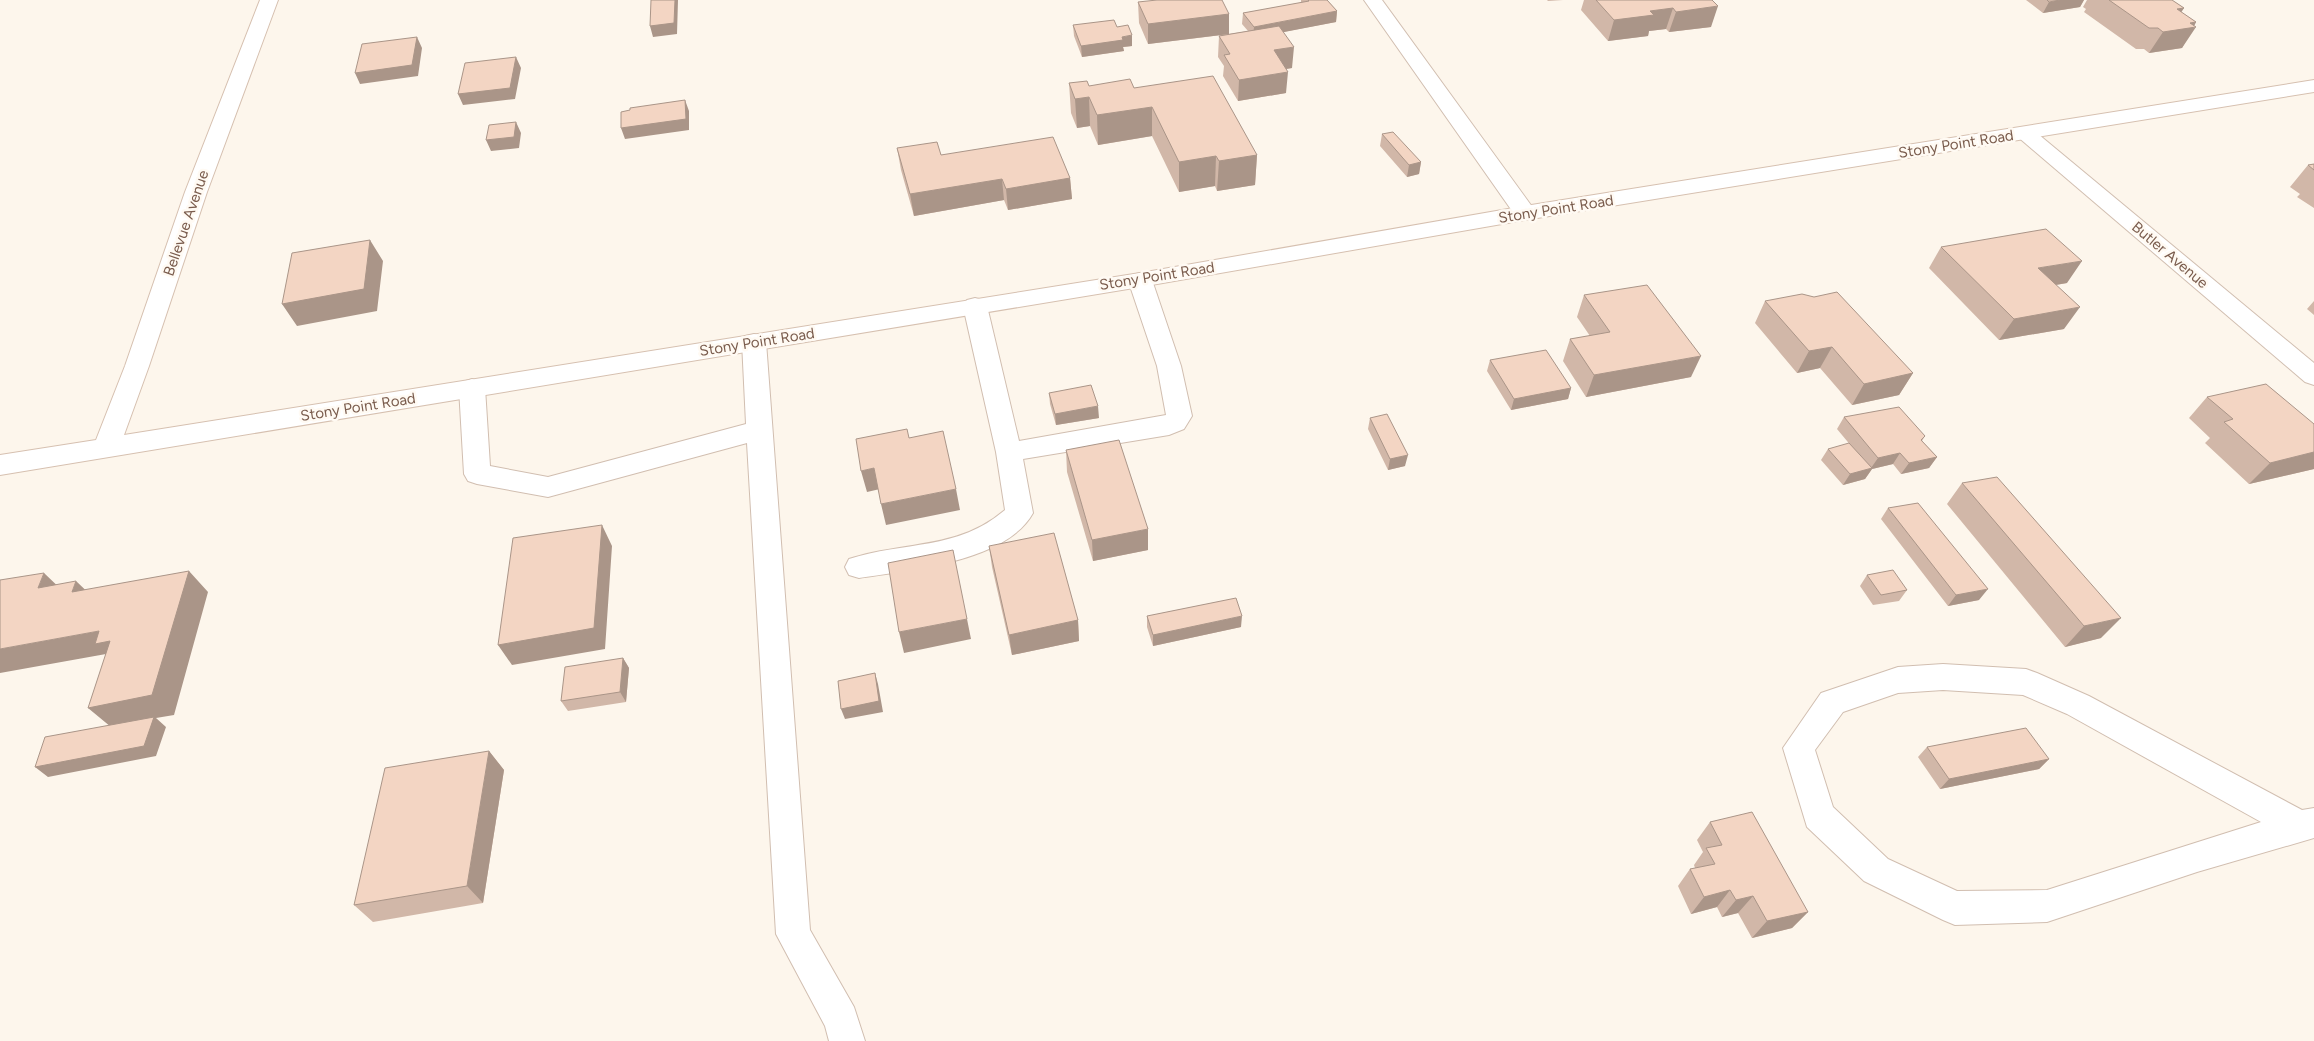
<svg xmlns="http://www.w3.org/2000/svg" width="2314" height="1041" font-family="Figtree,sans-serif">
<rect width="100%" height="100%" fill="#fdf6ec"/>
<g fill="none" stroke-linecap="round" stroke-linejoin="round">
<defs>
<path id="lane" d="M1364,0H1382L1533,208L1536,213L1533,218L1525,220L1517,218Z
M1140,273L1148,275L1152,280L1181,366L1192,416L1184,429L1169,435L1023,459L1033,513C1006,562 909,570 859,578L849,575L845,567L849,559C904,541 957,551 1005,510L996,452L963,306L967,300L975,298L983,300L987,306L1019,441L1166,415L1157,366L1128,280L1132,275Z
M754,334L763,336L766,342L810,930L854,1007L865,1041H829L825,1026L776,934L747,443L548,497L477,484L468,481L464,474L459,388L463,382L472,379L481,382L485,388L490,466L548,477L746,424L742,342L745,336Z
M1943,664L2026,669L2037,673L2089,696L2302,810L2314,808V838L2197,872L2047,922L1955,925L1943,920L1864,881L1807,827L1783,748L1821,693L1898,667ZM1943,690L2023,695L2067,714L2261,822L2047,890L1957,891L1888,859L1833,807L1815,750L1843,712L1898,693Z"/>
<path id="street" d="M2025,127L2032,129L2314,363V385L2305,382L2018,137L2015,133L2018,129Z"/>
<path id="secondary" d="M260,0H278L207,192L149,366L124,435L1140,273L1525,206L2314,80V92L1525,220L1140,287L0,475V455L96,440L125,366L185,192Z"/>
</defs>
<!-- lane casing -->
<use href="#lane" stroke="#d1beb0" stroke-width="2"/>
<!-- street casing -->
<use href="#street" stroke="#d1beb0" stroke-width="2"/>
<!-- secondary casing -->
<use href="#secondary" stroke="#d6c0b0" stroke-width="2"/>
<!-- lane -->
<use href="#lane" fill="#fff" fill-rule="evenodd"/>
<!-- street -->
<use href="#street" fill="#fff" fill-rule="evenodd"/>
<!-- secondary -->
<use href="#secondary" fill="#fff" fill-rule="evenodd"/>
</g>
<!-- wall -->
<path fill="#d1b7a8" d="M1301,0H1327L1337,11L1336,22L1283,32L1292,68L1286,69V93L1238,101L1223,76L1224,66L1218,57L1219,36L1222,35L1148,44L1139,23L1138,2L1229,14V34L1248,31L1242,24L1243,13L1301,3Z
M1547,0H1563L1548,1Z
M1584,0H1712L1711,27L1669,32L1666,29L1649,31L1648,36L1608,41L1581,10Z
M2026,0H2084L2080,7L2043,13Z
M2087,0H2172L2184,8L2181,12L2196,22L2182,48L2149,53L2144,49H2136L2084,12L2086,9L2083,7Z
M1073,25L1117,27L1132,46L1123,47L1124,51L1082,57L1074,36Z
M1069,83L1089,86L1134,88L1257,155L1255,185L1217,191L1215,186L1179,192L1152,136L1098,145L1090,126L1077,128L1071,113Z
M1382,134L1421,162L1419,174L1407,177L1380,146Z
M897,148L941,155L1070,178L1072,199L1008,210L1004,200L914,216L901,170Z
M2314,164V208L2297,197L2300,194L2290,187L2308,165Z
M1941,247L2067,283L2056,285L2064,329L1999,340L1929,268Z
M1584,295L1691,377L1586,397L1563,361L1570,339L1590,336L1577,317Z
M1765,301L1913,373L1899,395L1852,405L1820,368L1797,373L1755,323Z
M2314,301V315L2307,309Z
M1490,360L1571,388L1568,399L1511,410L1487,371Z
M1049,393L1099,418L1056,425L1050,404Z
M2207,397L2314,424V469L2249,484L2205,443L2210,438L2189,418Z
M1844,417L1925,436L1922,441L1937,457L1929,468L1901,474L1893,464L1872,469L1865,479L1843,485L1821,460L1828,449L1852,447L1837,429Z
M1370,418L1405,466L1388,470L1368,429Z
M1066,450L1148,550L1093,561L1067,472Z
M1962,483L2101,638L2065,647L1947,504Z
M1888,508L1979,600L1948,606L1881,519Z
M989,546L1078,620L1079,641L1012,655L992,567Z
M1867,575L1907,590L1899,601L1873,605L1860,586Z
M1147,616L1241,627L1153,646L1147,627Z
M623,658L629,668L626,702L568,711L561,701Z
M1927,747L2049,759L2039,769L1940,789L1918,757Z
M489,751L504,770L483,903L373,922L354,905Z
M1710,822L1808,912L1792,928L1752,938L1738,913L1722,917L1717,907L1691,914L1678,886L1690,869L1695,868L1694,865L1703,852L1697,840Z"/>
<!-- shaded-wall -->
<path fill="#aa9588" d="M675,0H678L677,34L653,37L650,26Z
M2060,0H2084L2080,7L2043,13L2049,2Z
M1718,6L1711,27L1669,32L1676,12Z
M1673,8L1666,29L1649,31L1648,36L1608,41L1614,20L1650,11Z
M2184,8L2170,29L2177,9Z
M1337,11L1336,22L1253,38L1254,27Z
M1229,14V34L1148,44V24Z
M2196,22L2193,28L2196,27L2182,48L2149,53L2163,32L2190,23Z
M1132,35V46L1123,47L1124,51L1082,57L1081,46Z
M417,37L422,48L418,76L360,84L355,73Z
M1294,47L1292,68L1272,71L1274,50Z
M516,57L521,68L515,99L463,105L458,94Z
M1288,72L1286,93L1238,101L1239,80Z
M1089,97L1090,126L1077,128L1075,99Z
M685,100L689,111V130L625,139L621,128Z
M1152,107V136L1098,145L1097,115Z
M516,122L521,133L519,148L491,151L486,140Z
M1257,155L1255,185L1217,191L1219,161Z
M1216,156L1215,186L1179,192V162Z
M1421,162L1419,174L1407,177L1409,165Z
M1070,178L1072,199L1008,210L1006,189Z
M1002,179L1004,200L914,216L910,194Z
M370,240L383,261L377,311L297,326L282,304Z
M2082,261L2067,283L2024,290L2038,268Z
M2080,307L2064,329L1999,340L2014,319Z
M1832,347L1820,368L1797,373L1809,351Z
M1701,356L1691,377L1586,397L1594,375Z
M1913,373L1899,395L1852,405L1864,384Z
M1571,388L1568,399L1511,410L1514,399Z
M1098,406L1099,418L1056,425L1055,414Z
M2314,452V469L2249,484L2270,463Z
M1900,453L1893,464L1872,469L1865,479L1843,485L1850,474L1871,468L1878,458Z
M1408,455L1405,466L1388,470L1390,459Z
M1937,457L1929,468L1901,474L1909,463Z
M874,468L880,489L867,492L861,471Z
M956,489L960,510L886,525L881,504Z
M602,525L612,546L605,649L512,665L498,645Z
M1148,529V550L1093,561L1092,540Z
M189,571L208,592L174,715L156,718L166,727L156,756L48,777L35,767L111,727L88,708Z
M44,573L66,594L38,588Z
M76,581L98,602L72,592Z
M1988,589L1979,600L1948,606L1956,595Z
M1242,616L1241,627L1153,646V635Z
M2121,618L2101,638L2065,647L2084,626Z
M967,619L971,639L904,653L899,632Z
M1078,620L1079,641L1012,655L1009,635Z
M99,631L132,661L106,654L0,673V649Z
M623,658L629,668L626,702L620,692Z
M875,673L878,684L883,712L845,719L841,709Z
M489,751L504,770L483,903L467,886Z
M2049,759L2039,769L1940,789L1949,779Z
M1730,890L1717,907L1691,914L1704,897Z
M1753,896L1738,913L1722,917L1736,900Z
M1808,912L1792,928L1752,938L1767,921Z"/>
<!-- building -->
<path fill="#f3d5c3" stroke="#aa9588" d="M651,0H675L674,23L650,26Z
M1157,0H1222L1229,14L1148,24L1138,2Z
M1308,0H1327L1337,11L1254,27L1243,13L1309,1Z
M1596,0H1712L1718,6L1676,12L1673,8L1650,11L1654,15L1614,20Z
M2047,0H2060L2049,2Z
M2109,0H2172L2184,8L2177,9L2196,22L2190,23L2196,27L2163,32L2158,28H2149Z
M1114,20L1117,27L1128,25L1132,35L1122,37L1123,40L1081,46L1073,25Z
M1279,26L1294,47L1274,50L1288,72L1239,80L1224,55L1230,54L1219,36Z
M417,37L412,65L355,73L362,44Z
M516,57L510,88L458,94L465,63Z
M1213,76L1257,155L1219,161L1216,156L1179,162L1152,107L1097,115L1089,97L1075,99L1069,83L1087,81L1089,86L1130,79L1134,88Z
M685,100L686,119L621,128V112L630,110V108Z
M516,122L514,137L486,140L489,125Z
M1393,132L1421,162L1409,165L1382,134Z
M1053,137L1070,178L1006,189L1002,179L910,194L897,148L937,142L941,155Z
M2314,164V170L2308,165Z
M2046,229L2082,261L2038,268L2080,307L2014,319L1941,247Z
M370,240L364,289L282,304L292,253Z
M1647,285L1701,356L1594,375L1570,339L1610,332L1584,295Z
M1837,292L1913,373L1864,384L1832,347L1809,351L1765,301L1802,294L1814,297Z
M1546,350L1571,388L1514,399L1490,360Z
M2266,384L2314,424V452L2270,463L2224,422L2233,419L2207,397Z
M1091,385L1098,406L1055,414L1049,393Z
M1899,407L1925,436L1921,440L1937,457L1909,463L1900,453L1878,458L1844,417Z
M1387,414L1408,455L1390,459L1370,418Z
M907,429L909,438L943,431L956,489L881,504L874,468L861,471L856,439Z
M1119,440L1148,529L1092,540L1066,450Z
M1849,443L1872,468L1850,474L1828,449Z
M1997,477L2121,618L2084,626L1962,483Z
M1918,503L1988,589L1956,595L1888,508Z
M602,525L594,628L498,645L513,538Z
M1054,533L1078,620L1009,635L989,546Z
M953,550L967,619L899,632L888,563Z
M1893,570L1907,590L1881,595L1867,575Z
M189,571L152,695L88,708L110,641L95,644L99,631L0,649V580L44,573L38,588L76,581L72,592Z
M1236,598L1242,616L1153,635L1147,616Z
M623,658L620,692L561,701L565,667Z
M875,673L879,701L841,709L838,681Z
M154,717L144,746L35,767L45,737Z
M2026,728L2049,759L1949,779L1927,747Z
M489,751L467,886L354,905L385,768Z
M1752,812L1808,912L1767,921L1753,896L1736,900L1730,890L1704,897L1690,869L1715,864L1706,848L1722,845L1710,822Z"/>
<g text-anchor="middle" stroke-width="5" stroke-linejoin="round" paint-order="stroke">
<!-- street labels -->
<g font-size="15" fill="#7a5c4d" stroke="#fffaf3">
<text transform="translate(1956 144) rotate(-9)" y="5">Stony Point Road</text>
<text transform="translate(1556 209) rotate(-9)" y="5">Stony Point Road</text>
<text transform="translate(186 223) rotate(-71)" y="5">Bellevue Avenue</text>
<text transform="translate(2170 255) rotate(40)" y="5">Butler Avenue</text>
<text transform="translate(1157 276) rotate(-9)" y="5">Stony Point Road</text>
<text transform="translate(757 342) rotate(-9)" y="5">Stony Point Road</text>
<text transform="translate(358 407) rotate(-9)" y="5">Stony Point Road</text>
</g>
</g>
</svg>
